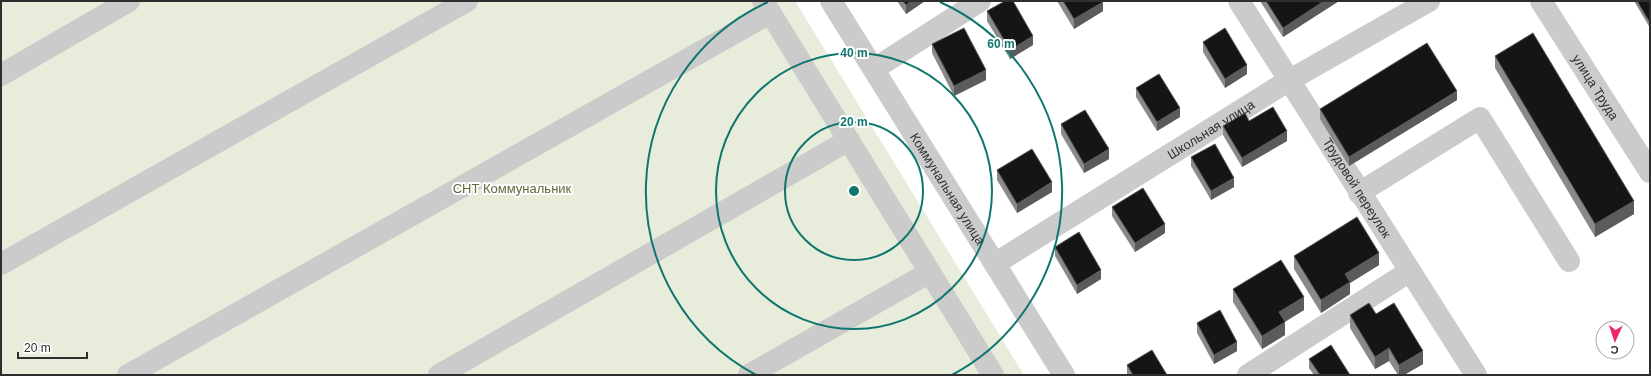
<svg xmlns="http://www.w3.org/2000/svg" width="1651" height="376" font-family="Helvetica,sans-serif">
<rect width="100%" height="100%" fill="#fff"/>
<!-- green -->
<path fill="#e8ecdb" d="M1,1H795L1024,375H1Z"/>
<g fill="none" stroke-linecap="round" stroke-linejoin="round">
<!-- minor -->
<g stroke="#cbcbcb" stroke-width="22">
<path d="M763,1L993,375"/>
<path id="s1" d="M831,1L1064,375"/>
<path id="s2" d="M1239,1L1476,375"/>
<path id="s3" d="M1541,1L1650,172"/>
<path d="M874,69L980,1"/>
<path d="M1,75L129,1"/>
<path d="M1359,193L1480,118L1569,261"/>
<path id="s4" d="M996,263L1288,81L1429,1"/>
<path d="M1,264L467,1"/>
<path d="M128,375L770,13"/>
<path d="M439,375L849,140"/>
<path d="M749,375L930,272"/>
<path d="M1248,375L1410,271"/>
</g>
</g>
<!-- wall -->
<path fill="#8a8a8a" d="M897,1H925L906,14Z
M1057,1H1102L1103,11L1074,29Z
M1260,1H1339L1283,37Z
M1634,1H1650V28Z
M987,11L1033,45L1010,59L987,21Z
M1203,42L1247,74L1225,88L1203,52Z
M932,44L986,80L954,96L932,53Z
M1495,56L1634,214L1595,237L1495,68Z
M1136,88L1180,117L1157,131L1136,97Z
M1457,100L1349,166L1320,119V109Z
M1249,121L1287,141L1242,167L1223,135V126Z
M1061,124L1109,159L1084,173L1061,134Z
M1191,157L1234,187L1211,200L1191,166Z
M997,170L1052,192L1017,213L997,180Z
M1112,207L1165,233L1135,252L1112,216Z
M1055,247L1101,279L1077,294L1055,256Z
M1294,256L1379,265L1350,283V294L1321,313L1294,269Z
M1233,289L1304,310L1285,322V335L1262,349L1233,302Z
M1376,314L1423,364L1404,375H1398L1389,361L1375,369L1350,328V315Z
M1197,323L1237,351L1214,364L1197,333Z
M1309,359L1350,375H1314L1309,368Z
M1127,365L1167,375H1127Z"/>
<!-- shaded-wall -->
<path fill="#5b5b5b" d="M911,1H925L906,14V5Z
M1324,1H1339L1283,37V28Z
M1103,2V11L1074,29V19Z
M1033,36V45L1010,59V50Z
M1247,65V74L1225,88V79Z
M986,70V80L954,96V86Z
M1457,91V100L1349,166V157Z
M1180,108V117L1157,131V122Z
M1287,131V141L1242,167V158Z
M1109,149V159L1084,173V164Z
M1234,178V187L1211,200V191Z
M1052,182V192L1017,213V204Z
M1634,201V214L1595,237V224Z
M1165,224V233L1135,252V243Z
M1379,253V265L1350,283V294L1321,313V300L1345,274Z
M1101,270V279L1077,294V285Z
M1304,297V310L1279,325V312Z
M1285,322V335L1262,349V336Z
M1237,342V351L1214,364V355Z
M1389,348V361L1375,369V357Z
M1423,351V364L1404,375H1399V365Z"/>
<!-- building -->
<path fill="#151515" stroke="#5b5b5b" d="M903,1H911L906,5Z
M1005,1H1013L1033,36L1010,50L987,11Z
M1063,1H1102L1103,2L1074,19Z
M1266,1H1324L1283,28Z
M1637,1H1650V23Z
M964,28L986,70L954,86L932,44Z
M1225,28L1247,65L1225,79L1203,42Z
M1533,33L1634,201L1595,224L1495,56Z
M1427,43L1457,91L1349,157L1320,109Z
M1159,74L1180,108L1157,122L1136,88Z
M1273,107L1287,131L1242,158L1223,126L1245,113L1249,121Z
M1085,110L1109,149L1084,164L1061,124Z
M1215,144L1234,178L1211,191L1191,157Z
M1032,149L1052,182L1017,204L997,170Z
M1143,188L1165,224L1135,243L1112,207Z
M1357,217L1379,253L1345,274L1350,282L1321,300L1294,256Z
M1079,232L1101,270L1077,285L1055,247Z
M1281,260L1304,297L1279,312L1285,322L1262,336L1233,289Z
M1369,303L1376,314L1394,303L1423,351L1399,365L1389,348L1375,357L1350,315Z
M1220,310L1237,342L1214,355L1197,323Z
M1331,345L1350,375H1320L1309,359Z
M1152,350L1167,375H1133L1127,365Z"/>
<!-- distance rings -->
<g fill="none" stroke="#0f766e" stroke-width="2">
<circle cx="854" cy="191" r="69"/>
<circle cx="854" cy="191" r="138"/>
<path d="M756 375A208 208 0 0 1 768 2M940 2A208 208 0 0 1 952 375"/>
</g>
<g text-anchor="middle" stroke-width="4" stroke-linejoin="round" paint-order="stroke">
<!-- street labels -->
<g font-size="13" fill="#2e2e2e" stroke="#fff">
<text dy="5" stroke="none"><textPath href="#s3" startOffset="102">улица Труда</textPath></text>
<text dy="5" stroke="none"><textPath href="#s4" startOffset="253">Школьная улица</textPath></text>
<text dy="5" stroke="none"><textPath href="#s1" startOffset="221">Коммунальная улица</textPath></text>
<text dy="5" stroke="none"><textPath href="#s2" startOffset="221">Трудовой переулок</textPath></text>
</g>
<!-- park labels -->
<g font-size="13" fill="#5c6a3a" stroke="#fff">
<text x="512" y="193">СНТ Коммунальник</text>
</g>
</g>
<circle cx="854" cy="191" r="6" fill="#0f766e" stroke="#fff" stroke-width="2"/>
<g font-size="12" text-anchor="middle" font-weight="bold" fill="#0f766e" stroke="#fff" stroke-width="4" stroke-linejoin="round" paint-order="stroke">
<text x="1001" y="48">60 m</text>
<text x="854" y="57">40 m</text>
<text x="854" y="126">20 m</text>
</g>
<!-- border -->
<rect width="1651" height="376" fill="none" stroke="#2e2e2e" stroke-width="4"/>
<!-- north arrow -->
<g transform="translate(1615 340) rotate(183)"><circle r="19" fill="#ffffff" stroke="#ababab"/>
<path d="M0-3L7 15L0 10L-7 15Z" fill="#ea2a65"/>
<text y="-6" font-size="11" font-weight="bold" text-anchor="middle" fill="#2e2e2e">С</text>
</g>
<!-- scale -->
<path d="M18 352v6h69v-6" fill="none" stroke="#2e2e2e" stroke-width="2"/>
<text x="24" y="352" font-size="12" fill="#2e2e2e" stroke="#ffffff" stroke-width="3" paint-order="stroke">20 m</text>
</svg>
